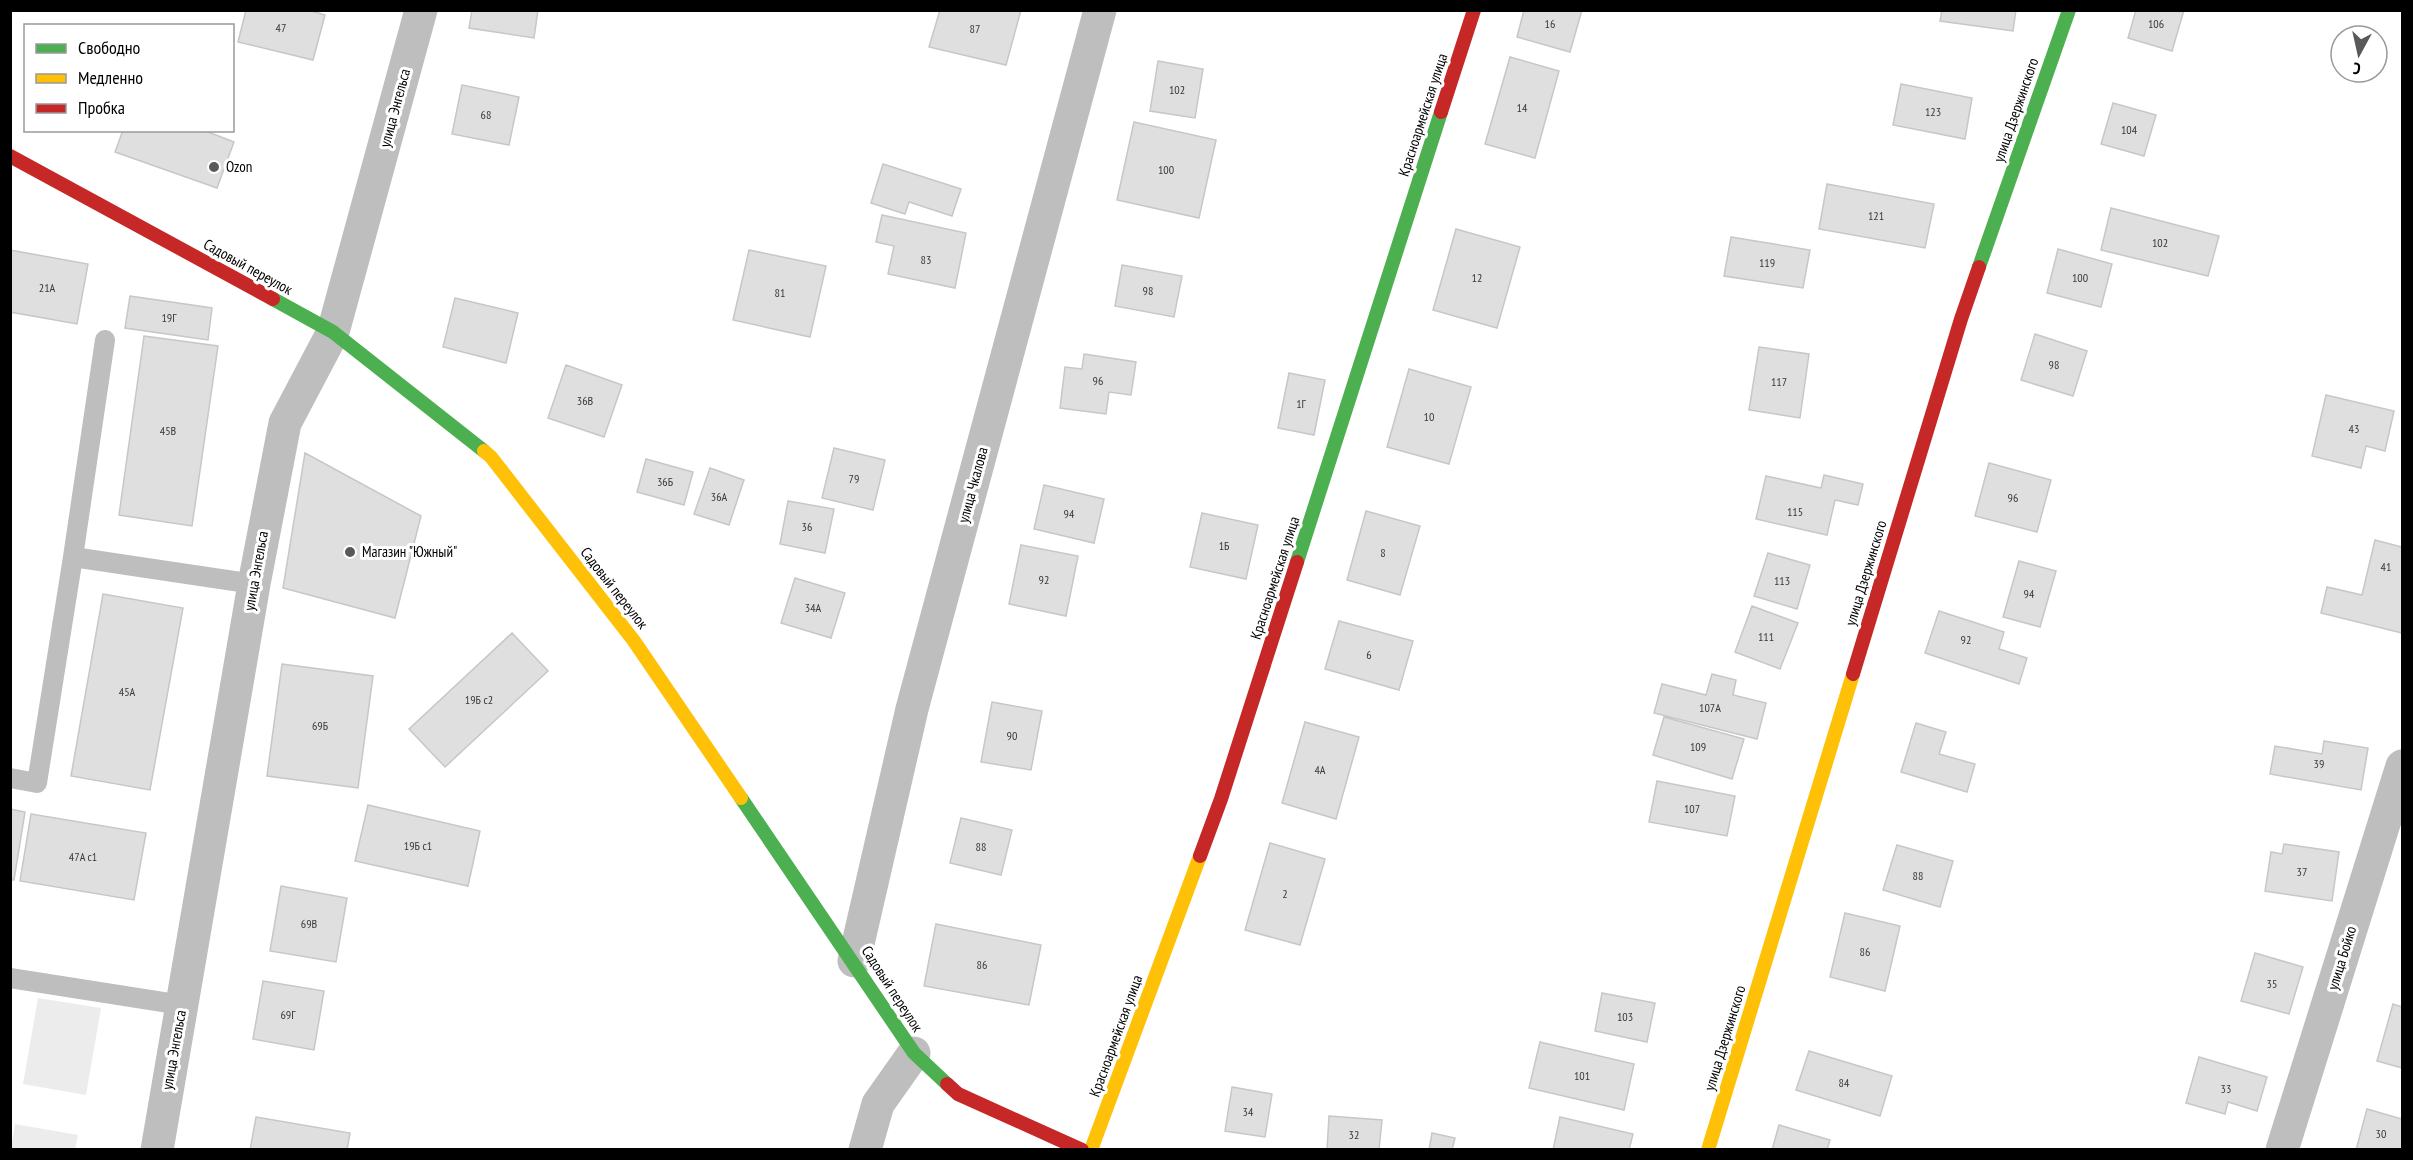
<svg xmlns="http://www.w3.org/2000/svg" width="2413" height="1160" font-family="'PT Sans Narrow',sans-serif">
<rect width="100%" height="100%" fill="#fff"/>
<!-- green -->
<path fill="#ececec" d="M38,998L101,1008L86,1095L23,1084Z
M15,1124L78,1135L75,1149H11Z"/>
<!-- building -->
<path fill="#dfdfdf" stroke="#c7c7c7" stroke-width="1.5" d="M246,10H308L325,15L313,60L238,42Z
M472,10H538L534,38L469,28Z
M940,10H1021L1006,65L929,47Z
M1524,10H1582L1570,52L1517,37Z
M1942,10H2016L2013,31L1940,21Z
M2136,10H2184L2172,51L2128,38Z
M1510,57L1559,71L1535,158L1485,144Z
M1158,61L1203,69L1195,118L1150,111Z
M1901,84L1972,98L1965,139L1893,125Z
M462,85L519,97L509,145L452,134Z
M2113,103L2156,115L2144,156L2101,144Z
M1134,122L1216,140L1199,218L1117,200Z
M123,130H203L234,142L217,188L115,152Z
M883,164L961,189L952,216L909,202L905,214L871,203Z
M1827,184L1934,204L1925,248L1819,229Z
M2111,208L2219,236L2208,276L2101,250Z
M882,215L966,233L955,288L888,274L894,246L876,242Z
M1456,229L1520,247L1497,328L1433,310Z
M1731,237L1810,250L1803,288L1724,276Z
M2058,249L2112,264L2101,307L2047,293Z
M10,250L88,264L77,324L10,312Z
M749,250L826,266L810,337L733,320Z
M1122,265L1182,276L1174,317L1115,306Z
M130,296L212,308L208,340L125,328Z
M455,298L518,313L506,363L443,347Z
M2035,334L2087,351L2073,396L2021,380Z
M144,336L218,346L192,526L119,515Z
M1759,347L1809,354L1800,418L1749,410Z
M1084,354L1136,362L1131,395L1109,392L1106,414L1060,408L1065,367L1082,369Z
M566,365L622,385L604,437L548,418Z
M1409,369L1471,387L1449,464L1387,447Z
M1289,373L1325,380L1314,435L1278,428Z
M2326,395L2394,411L2385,451L2366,446L2361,468L2312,456Z
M834,448L885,460L873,510L822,498Z
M305,453L421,516L395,618L283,588Z
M646,459L693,472L684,505L637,492Z
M1989,463L2051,480L2037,532L1975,516Z
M710,468L744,480L729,525L694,514Z
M1824,475L1863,484L1858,505L1835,500L1827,535L1756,519L1766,476L1821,488Z
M1044,485L1104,499L1094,543L1034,529Z
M788,501L834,509L825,553L780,544Z
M1366,511L1420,526L1400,595L1347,580Z
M1202,513L1258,525L1246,579L1190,567Z
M2375,540L2402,547V633L2321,613L2327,587L2362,595Z
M1021,545L1078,556L1066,616L1009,604Z
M1768,553L1810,565L1797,609L1754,596Z
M2019,561L2056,571L2040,627L2003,617Z
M795,578L845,593L831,638L781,623Z
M103,594L183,608L150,790L71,776Z
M1752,606L1798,623L1780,669L1735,652Z
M1939,611L2004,632L1999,649L2027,658L2019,684L1925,653Z
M1339,621L1413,641L1399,690L1325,669Z
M512,633L548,671L445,767L409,729Z
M282,664L373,676L358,788L267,776Z
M1712,674L1736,680L1733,695L1766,703L1757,739L1654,713L1662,684L1706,695Z
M992,702L1042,711L1031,770L981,762Z
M1664,717L1744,739L1732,779L1653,755Z
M1305,722L1359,737L1336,819L1282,803Z
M1916,723L1946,732L1939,754L1975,764L1967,792L1901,772Z
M2324,741L2368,748L2361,790L2270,774L2275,746L2322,754Z
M1657,781L1735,796L1727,836L1649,822Z
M368,805L480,831L468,886L355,861Z
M10,809L25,812L14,880H10Z
M31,814L146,833L134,900L20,881Z
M961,818L1012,830L1001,875L950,863Z
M1270,843L1325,859L1300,945L1245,930Z
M2284,844L2339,852L2332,901L2265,891L2271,852L2282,854Z
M1897,845L1953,861L1940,907L1883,890Z
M281,886L347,898L336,962L270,951Z
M1845,913L1900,926L1885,991L1830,977Z
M936,924L1041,945L1029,1005L924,986Z
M2255,953L2303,967L2289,1014L2241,1001Z
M263,981L324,991L314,1050L253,1039Z
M1602,993L1655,1003L1647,1042L1595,1031Z
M2393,1004L2402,1007V1068L2377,1061Z
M1540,1042L1634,1064L1624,1110L1529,1088Z
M1809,1051L1892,1076L1880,1116L1796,1090Z
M2199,1057L2267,1077L2257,1111L2228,1102L2225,1114L2186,1103Z
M1232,1087L1272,1094L1265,1137L1225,1131Z
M2367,1109L2402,1119V1150H2356Z
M1329,1116L1382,1120L1379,1150H1327Z
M256,1117L350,1133L347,1150H250Z
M1560,1117L1633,1134L1629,1150H1553Z
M1779,1125L1830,1140L1827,1150H1772Z
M1432,1133L1455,1138L1452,1150H1429Z"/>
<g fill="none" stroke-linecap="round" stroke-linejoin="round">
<!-- lane -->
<path stroke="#bebebe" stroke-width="20" d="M73,557L105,340
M10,778L37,783L73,557L254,584
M10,978L182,1005"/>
<!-- street -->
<path stroke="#bebebe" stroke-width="33" d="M854,961L912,709L1100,10
M157,1150L254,584L285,423L333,332L421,10
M865,1150L878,1104L914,1053
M2282,1150L2402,766"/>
<!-- fast -->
<path stroke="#4caf50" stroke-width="14" d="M1979,267L2069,10
M273,299L333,332L484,451
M1297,562L1441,112
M741,798L914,1053L947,1084"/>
<!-- slow -->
<path stroke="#ffc107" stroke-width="14" d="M484,451L491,457L634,641L741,798
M1091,1150L1200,856
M1708,1150L1853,674"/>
<!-- jam -->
<path stroke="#c62828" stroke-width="14" d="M1441,112L1474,10
M10,156L273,299
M1853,674L1961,319L1979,267
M1200,856L1221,799L1297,562
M947,1084L958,1094L1082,1150"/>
</g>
<!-- markers -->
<g fill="#595959" stroke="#fff" stroke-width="2">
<circle cx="214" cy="167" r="6"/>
<circle cx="350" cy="552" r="6"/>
</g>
<g text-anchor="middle" stroke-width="6" stroke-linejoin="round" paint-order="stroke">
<!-- number labels -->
<g font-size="12" fill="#383838">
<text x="1550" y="28">16</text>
<text x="2156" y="28">106</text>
<text x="281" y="32">47</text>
<text x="975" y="33">87</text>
<text x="1177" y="94">102</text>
<text x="1522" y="112">14</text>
<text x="1933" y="116">123</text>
<text x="486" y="119">68</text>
<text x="2129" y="134">104</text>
<text x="1166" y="174">100</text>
<text x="1876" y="220">121</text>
<text x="2160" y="247">102</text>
<text x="926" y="264">83</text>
<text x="1767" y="267">119</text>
<text x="1477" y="282">12</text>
<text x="2080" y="282">100</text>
<text x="47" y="292">21А</text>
<text x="1148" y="295">98</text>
<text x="780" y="297">81</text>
<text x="169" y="322">19Г</text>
<text x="2054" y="369">98</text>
<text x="1098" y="385">96</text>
<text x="1779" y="386">117</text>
<text x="585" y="405">36В</text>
<text x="1301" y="408">1Г</text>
<text x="1429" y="421">10</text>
<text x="2354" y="433">43</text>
<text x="168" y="435">45В</text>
<text x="854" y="483">79</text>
<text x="665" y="486">36Б</text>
<text x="719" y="501">36А</text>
<text x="2013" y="502">96</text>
<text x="1795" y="516">115</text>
<text x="1069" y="518">94</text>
<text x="807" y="531">36</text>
<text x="1224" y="550">1Б</text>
<text x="1383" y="557">8</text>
<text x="2386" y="571">41</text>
<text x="1044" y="584">92</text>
<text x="1782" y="585">113</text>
<text x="2029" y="598">94</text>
<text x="813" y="612">34А</text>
<text x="1766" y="641">111</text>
<text x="1966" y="644">92</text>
<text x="1369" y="659">6</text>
<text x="127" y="696">45А</text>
<text x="479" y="704">19Б с2</text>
<text x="1710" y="712">107А</text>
<text x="320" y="730">69Б</text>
<text x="1012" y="740">90</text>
<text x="1698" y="751">109</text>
<text x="2319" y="768">39</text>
<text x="1320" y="774">4А</text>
<text x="1692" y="813">107</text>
<text x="418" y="850">19Б с1</text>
<text x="981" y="851">88</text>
<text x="83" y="861">47А с1</text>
<text x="2302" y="876">37</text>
<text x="1918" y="880">88</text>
<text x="1285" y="898">2</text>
<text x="309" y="928">69В</text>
<text x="1865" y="956">86</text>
<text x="982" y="969">86</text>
<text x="2272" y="988">35</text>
<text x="288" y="1019">69Г</text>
<text x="1625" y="1021">103</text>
<text x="1582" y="1080">101</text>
<text x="1844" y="1087">84</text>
<text x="2226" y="1093">33</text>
<text x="1248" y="1116">34</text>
<text x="2381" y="1138">30</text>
<text x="1354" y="1139">32</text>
</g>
<!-- street labels -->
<g font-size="15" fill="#000" stroke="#fff">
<text transform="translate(395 108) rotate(-75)" y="5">улица Энгельса</text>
<text transform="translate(2016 110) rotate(-71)" y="5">улица Дзержинского</text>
<text transform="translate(1423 115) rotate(-72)" y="5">Красноармейская улица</text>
<text transform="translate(248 267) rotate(29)" y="5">Садовый переулок</text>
<text transform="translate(973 485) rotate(-75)" y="5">улица Чкалова</text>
<text transform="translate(256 571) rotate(-80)" y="5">улица Энгельса</text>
<text transform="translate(1866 573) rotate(-73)" y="5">улица Дзержинского</text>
<text transform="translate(1275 578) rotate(-72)" y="5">Красноармейская улица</text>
<text transform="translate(614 588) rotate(52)" y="5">Садовый переулок</text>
<text transform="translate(2342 958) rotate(-73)" y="5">улица Бойко</text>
<text transform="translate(892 989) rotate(57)" y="5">Садовый переулок</text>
<text transform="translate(1116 1036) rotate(-70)" y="5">Красноармейская улица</text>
<text transform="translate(1725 1038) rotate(-73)" y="5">улица Дзержинского</text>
<text transform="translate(174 1050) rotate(-80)" y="5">улица Энгельса</text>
</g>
<!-- poi labels -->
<g font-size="15" fill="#000" stroke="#fff" text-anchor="start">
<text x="226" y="172">Ozon</text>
<text x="362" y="557">Магазин "Южный"</text>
</g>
</g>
<!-- border -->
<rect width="2413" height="1160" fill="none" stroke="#000000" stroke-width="24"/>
<!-- legend -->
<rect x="24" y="24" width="210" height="108" fill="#ffffff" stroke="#999999" stroke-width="1.5"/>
<rect x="36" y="44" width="30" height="9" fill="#4caf50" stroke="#999999" stroke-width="1.5"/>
<text x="78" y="54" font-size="18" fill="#000000">Свободно</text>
<rect x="36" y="74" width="30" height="9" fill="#ffc107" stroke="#999999" stroke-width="1.5"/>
<text x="78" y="84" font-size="18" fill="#000000">Медленно</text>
<rect x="36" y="104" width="30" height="9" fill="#c62828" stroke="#999999" stroke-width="1.5"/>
<text x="78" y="114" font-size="18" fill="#000000">Пробка</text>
<!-- north arrow -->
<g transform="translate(2359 54) rotate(188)"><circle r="28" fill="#ffffff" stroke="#999999" stroke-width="1.5"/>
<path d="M0-4.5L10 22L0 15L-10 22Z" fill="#595959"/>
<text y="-9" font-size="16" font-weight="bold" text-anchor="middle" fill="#000000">С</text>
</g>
</svg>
